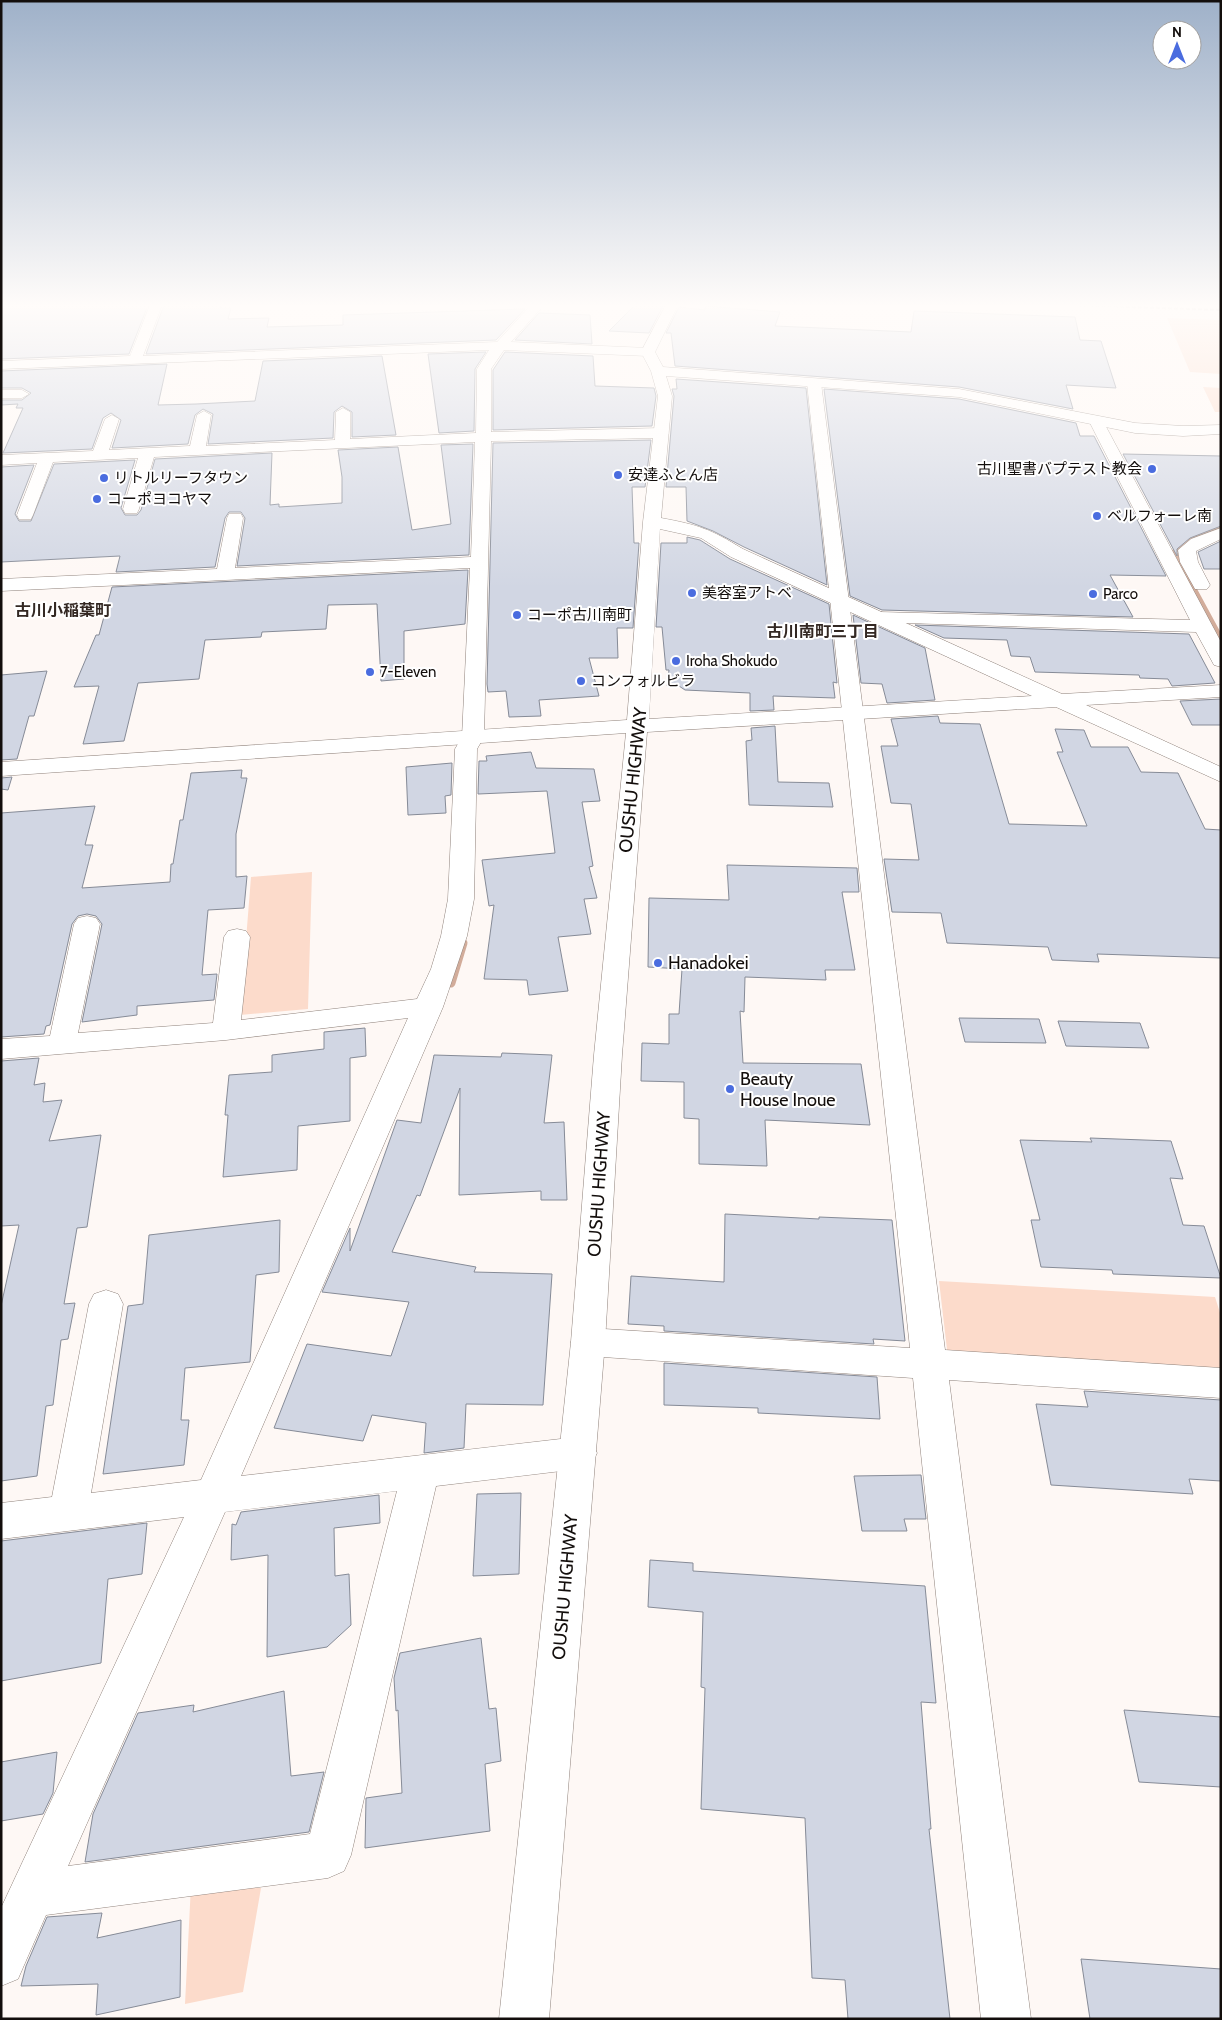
<svg xmlns="http://www.w3.org/2000/svg" width="1222" height="2020" font-family="Cabin,'Noto Sans JP',sans-serif">
<rect width="100%" height="100%" fill="#fef8f5"/>
<!-- green -->
<path fill="#fcdbcb" d="M1167,318L1221,320V374L1190,372Z
M1203,387L1221,388V412H1215Z
M312,872L308,1009L240,1015L251,877Z
M939,1281L1215,1297L1221,1316V1374L948,1358Z
M191,1885L261,1888L243,1992L185,2004Z"/>
<g fill="none" stroke-linecap="round" stroke-linejoin="round">
<!-- stream-far1 -->
<path stroke="#d2ac9a" stroke-width="5.5" d="M1221,526L1182,543L1174,552L1221,639"/>
<!-- stream -->
<path stroke="#d2ac9a" stroke-width="9" d="M451,983L463,943"/>
</g>
<!-- building -->
<path fill="#d1d6e3" stroke="#868b97" d="M1,305H148L129,354L1,359Z
M164,305H220V308H231L228,319L269,318L267,327L343,325V315L525,309L496,340L146,354Z
M635,305L663,306L649,333L609,331Z
M706,306L780,312L775,326L911,332L914,311L1075,317L1080,340L1101,341L1116,388L1066,385L1073,409L959,387L675,366L671,333H666L679,307L705,310Z
M539,313L590,315L592,344L515,340Z
M486,352L475,369L474,431L439,433L428,354Z
M505,352L593,356L595,386L654,388L656,396L652,426L493,430V370Z
M382,356L396,435L352,437V412L342,406L334,412L333,438L208,444L213,414L203,409L195,415L188,444L112,448L121,420L111,413L103,418L92,449L3,453L23,408H16L18,404L1,405V400H22L31,393L22,388H1V371L167,364L158,405L196,404L255,401L263,361Z
M676,379L806,388L827,585L744,547L713,531L687,521L686,487H666L674,396L672,389H677Z
M824,389L959,399L1076,423L1080,436H1094L1166,576L1110,575L1133,617L882,610L850,596Z
M651,440L645,487H632L634,543H639L633,628H617L618,658H589L599,696L539,700L541,716L509,717L506,691L488,692L487,684L493,443Z
M473,444L469,555L237,566L245,518L241,512H229L225,518L215,567L116,572L120,556L1,562V467L34,465L15,514L19,521H31L54,464L135,460L121,508L125,515H137L141,510L155,459L272,453L270,505L279,504V507L342,503V477L338,450L398,447L412,530L451,524L441,445Z
M1123,454L1221,456V526L1190,538L1177,549V556Z
M687,537L700,540L730,559L829,604L837,683L833,682L835,698L773,696L774,710L750,711V693L685,690L679,686H667L669,670H666L662,627H656L661,543H687Z
M1221,541V569H1204L1198,552Z
M468,570L465,624L404,631V679L381,681L377,604L328,605L326,629L262,632L261,637L205,640L199,679L138,683L124,741L83,744L99,686L74,687L96,635H99L112,587Z
M853,615L925,648L935,700L887,703L882,684L861,683Z
M915,625L1189,634L1215,683L1172,686L1168,679L1140,678L1139,675L1035,672L1030,657L1011,656L1007,640L944,638Z
M47,671L34,716H29L17,759L1,760V675Z
M1221,699V725H1192L1180,701Z
M938,716L940,723L980,724L1009,824L1087,826L1057,752H1063L1055,729L1084,730L1091,747H1128L1141,772L1178,773L1205,829L1221,830V958L1097,954L1099,962L1052,960L1048,947L947,943L941,913L892,912L884,859L919,860L911,804L891,803L881,746H898L891,719Z
M775,726L778,782L829,783L833,807L749,805L746,741L752,740L751,728Z
M531,752L536,768L594,769L600,801L582,802L593,866L589,867L597,898L584,899L591,934L558,937L568,991L529,995L527,980L484,979L494,905L489,906L482,860L555,853L547,791L478,794L479,761H487L486,756Z
M452,763L451,795L445,796L446,813L408,815L406,767Z
M242,770L241,778H247L236,834V877L247,876L244,908L208,910L202,975L217,974L214,1000L137,1006V1015L82,1022L102,924L96,916L87,914L78,916L72,924L50,1025L46,1026L44,1034L1,1037V813L95,806L85,845H93L82,888L170,882L171,864H173L180,820H183L191,773Z
M12,777L8,790L1,789V778Z
M727,865L857,868L859,892H842L855,970H825L826,980L745,977L744,1012L740,1011L743,1063L861,1064L870,1125L765,1120L767,1166L699,1164V1119L684,1118V1082L641,1081L642,1043L669,1044V1014H679L682,969L648,967L649,898L729,900Z
M959,1018L1039,1019L1046,1043L965,1042Z
M1058,1021L1140,1023L1149,1048L1066,1046Z
M365,1028L366,1056L350,1058V1121L298,1126L297,1170L223,1177L228,1115H225L229,1075L272,1072V1055L324,1049V1032Z
M502,1053L552,1055L544,1123L564,1122L567,1200H541V1191L459,1195L460,1088L420,1196L417,1195L392,1252L476,1267L474,1272L552,1274L543,1405L466,1404L464,1448L424,1453L426,1423L372,1415L363,1441L274,1428L307,1344L391,1356L409,1302L322,1292L350,1228V1251L397,1120L421,1123L434,1055L501,1057Z
M39,1058L34,1085L45,1083L43,1102L62,1100L49,1141L101,1135L87,1227L77,1228L64,1304L75,1303L68,1339L61,1340L53,1405L46,1406L37,1476L1,1481V1306L19,1225L1,1226V1061Z
M1090,1138L1171,1141L1183,1179L1170,1178L1183,1225L1204,1226L1221,1278L1113,1274L1112,1270L1041,1267L1031,1220H1040L1020,1140L1092,1142Z
M725,1214L819,1219V1217L892,1220L905,1341L873,1339L874,1344L664,1331V1326L628,1324L631,1276L724,1282Z
M280,1220L279,1272L256,1275L250,1362L185,1368L181,1420H189L184,1465L103,1474L128,1306L143,1304L149,1235Z
M664,1363L877,1377L880,1419L758,1413V1408L664,1405Z
M1084,1391L1221,1400V1481L1189,1479L1193,1494L1051,1485L1036,1404L1088,1407Z
M921,1475L926,1519H904L907,1531H862L854,1476Z
M521,1493L519,1574L473,1576L477,1494Z
M379,1495L380,1523L334,1528L335,1576L349,1574L351,1625L327,1647L267,1657L268,1555L231,1560L232,1524L236,1525L241,1512Z
M147,1523L142,1574L108,1579L101,1663L1,1681V1541Z
M650,1560L693,1563V1571L925,1586L936,1703L921,1702L931,1829H929L950,2019H848L845,1980L812,1978L805,1818L701,1809L705,1688L701,1687L703,1612L648,1607Z
M481,1638L489,1709L496,1708L501,1761L485,1764L490,1831L365,1848L366,1798L402,1793L398,1710L396,1711L394,1678L400,1653Z
M284,1691L291,1776L324,1772L309,1832L85,1862L93,1814L138,1713L194,1705L193,1712Z
M1124,1710L1221,1717V1787L1139,1782Z
M57,1752L53,1793L43,1814L1,1821V1762Z
M102,1913L97,1938L181,1920L180,1997L96,2015L98,1984L21,1986L26,1966L47,1917Z
M1081,1959L1221,1969V2019H1090Z"/>
<g fill="none" stroke-linecap="round" stroke-linejoin="round">
<defs>
<path id="minor" d="M150,305H162L143,356L497,342L531,305H544L511,342L648,348L655,352L648,356L504,350L491,369V432L661,428L669,433L661,438L491,441L484,737L477,749L474,899L467,936L443,1007L241,1476L578,1437L591,1441L597,1453L591,1465L578,1469L436,1486L351,1855L344,1871L328,1878L46,1915L18,1979L1,1986V1908L184,1517L1,1539V1503L52,1497L89,1304L94,1294L106,1290L118,1294L123,1304L91,1493L201,1480L408,1018L226,1040L1,1059V1039L50,1036L74,924L78,918L87,916L96,918L100,924L78,1033L213,1023L224,937L228,931L237,929L246,931L250,937L241,1020L417,999L431,969L441,936L448,899L455,749L462,737L470,568L1,591V579L217,569L227,518L229,514H241L243,518L235,568L471,557L475,442L154,457L139,509L137,513H125L123,509L138,458L53,462L33,515L31,519H19L17,515L37,463L1,465V455L93,451L105,419L112,415L119,419L109,450L190,446L197,415L204,411L211,415L206,446L335,440L336,412L343,408L350,412V439L476,433L477,369L489,350L1,369V361L130,356ZM397,1491L310,1834L68,1866L225,1512Z
M814,379L821,383L945,1350L1221,1368V1398L949,1380L1031,2019H981L913,1378L588,1356L576,1352L571,1342L576,1332L588,1328L910,1348L807,383Z
M1,390H22L29,394L22,398H1Z
M1096,417L1103,421L1221,642V667L1214,665L1196,632L872,622L869,618L872,614L879,612L1190,620L1089,421Z
M1221,528V539L1196,551L1198,562L1210,585L1207,589H1195L1180,562L1178,550L1191,539Z"/>
<path id="tertiary" d="M666,305H678L655,352L663,367L959,389L1135,423L1183,426L1221,425V434L1183,436L1135,433L959,397L666,376L672,396L661,518C699,525 710,529 743,549L1062,694L1221,685V697L1086,705L1221,767V782L1056,707L647,732L622,1055L605,1342L549,2019H499L571,1342L594,1055L626,733L1,776V762L627,720L643,522L658,396L651,371L641,352ZM660,529L701,538L731,557L1032,696L649,719Z"/>
</defs>
<!-- minor casing -->
<use href="#minor" stroke="#90837c" stroke-width="1"/>
<!-- tertiary casing -->
<use href="#tertiary" stroke="#90837c" stroke-width="1"/>
<!-- minor -->
<use href="#minor" fill="#fff" fill-rule="evenodd"/>
<!-- tertiary -->
<use href="#tertiary" fill="#fff" fill-rule="evenodd"/>
<!-- rail -->
<path stroke="#6f6967" stroke-width="2" stroke-dasharray="4 2" stroke-linecap="butt" d="M1072,305L1221,310"/>
</g>
<!-- sky -->
<linearGradient id="sky" x2="0" y2="1"><stop stop-color="#9fb1c9"/><stop offset="0.52" stop-color="#fffcfa"/><stop offset="1" stop-color="#fffcfa" stop-opacity="0"/></linearGradient>
<rect width="1222" height="588" fill="url(#sky)"/>
<!-- markers -->
<g fill="#4a6cdf" stroke="#fff" stroke-width="2">
<circle cx="1152" cy="469" r="5"/>
<circle cx="618" cy="475" r="5"/>
<circle cx="104" cy="478" r="5"/>
<circle cx="97" cy="499" r="5"/>
<circle cx="1097" cy="516" r="5"/>
<circle cx="692" cy="593" r="5"/>
<circle cx="1093" cy="594" r="5"/>
<circle cx="517" cy="615" r="5"/>
<circle cx="676" cy="661" r="5"/>
<circle cx="370" cy="672" r="5"/>
<circle cx="581" cy="681" r="5"/>
<circle cx="658" cy="963" r="5"/>
<circle cx="730" cy="1089" r="5"/>
</g>
<g text-anchor="middle" stroke-width="4" stroke-linejoin="round" paint-order="stroke">
<!-- far-poi labels -->
<g font-size="15" fill="#130e0c" stroke="#fff" text-anchor="start">
<text x="1142" y="474" text-anchor="end">古川聖書バプテスト教会</text>
<text x="628" y="480">安達ふとん店</text>
<text x="114" y="483">リトルリーフタウン</text>
<text x="107" y="504">コーポヨコヤマ</text>
<text x="1107" y="521">ベルフォーレ南</text>
<text x="702" y="598">美容室アトベ</text>
<text x="1103" y="599">Parco</text>
<text x="527" y="620">コーポ古川南町</text>
<text x="686" y="666">Iroha Shokudo</text>
<text x="380" y="677">7-Eleven</text>
<text x="591" y="686">コンフォルビラ</text>
</g>
<!-- far-quarter labels -->
<g font-size="16" font-weight="bold" fill="#332823" stroke="#fff">
<text x="63" y="616">古川小稲葉町</text>
</g>
<!-- far-neighbourhood labels -->
<g font-size="16" font-weight="bold" fill="#332823" stroke="#fff">
<text x="823" y="637">古川南町三丁目</text>
</g>
<!-- street labels -->
<g font-size="18" fill="#130e0c" stroke="#fff">
<text transform="translate(633 780) rotate(-84)" y="6">OUSHU HIGHWAY</text>
<text transform="translate(599 1184) rotate(-86)" y="6">OUSHU HIGHWAY</text>
<text transform="translate(565 1587) rotate(-85)" y="6">OUSHU HIGHWAY</text>
</g>
<!-- poi labels -->
<g font-size="18" fill="#130e0c" stroke="#fff" text-anchor="start">
<text x="668" y="969">Hanadokei</text>
<text x="740" y="1085">Beauty<tspan x="740" dy="21">House Inoue</tspan></text>
</g>
</g>
<!-- border -->
<rect width="1222" height="2020" fill="none" stroke="#130e0c" stroke-width="5"/>
<!-- north arrow -->
<g transform="translate(1177 45)"><circle r="24" fill="#ffffff" stroke="#a19f9e"/>
<path d="M0-4L9 19L0 12L-9 19Z" fill="#4a6cdf"/>
<text y="-8" font-size="14" font-weight="bold" text-anchor="middle" fill="#130e0c">N</text>
</g>
</svg>
